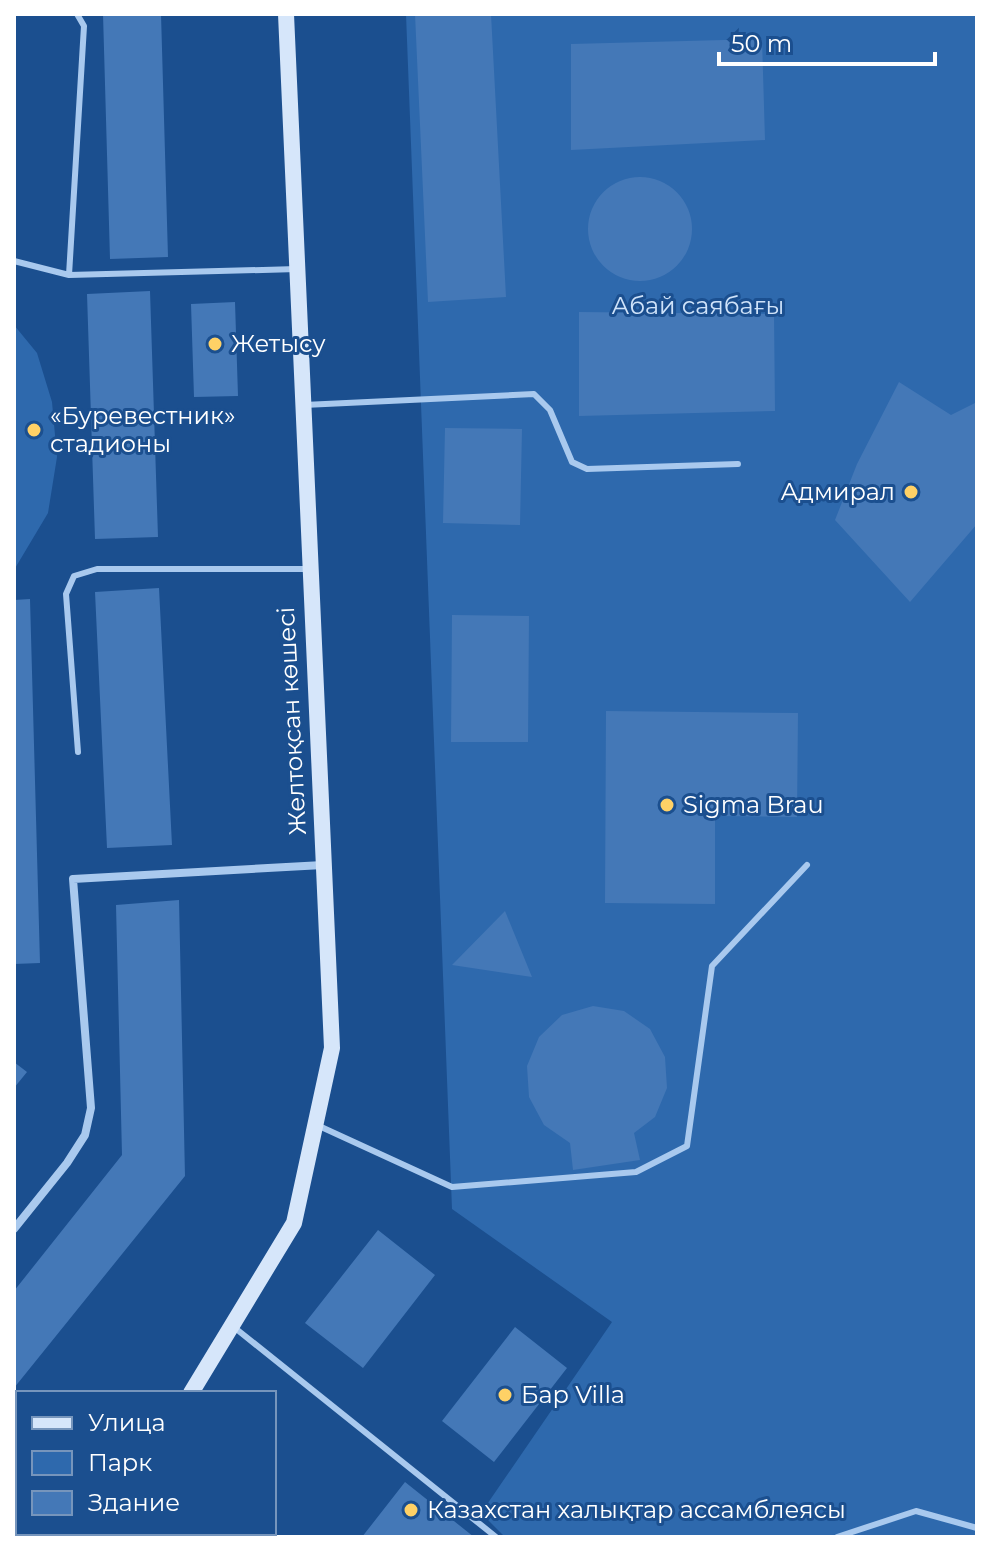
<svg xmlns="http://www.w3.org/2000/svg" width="991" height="1551" font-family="Montserrat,sans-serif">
<rect width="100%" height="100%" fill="#1b4f8f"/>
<!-- green -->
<path fill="#2e69ad" d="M406,14H977V1537H505L481,1513L612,1322L452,1209Z
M14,325L37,353L52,402L57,457L48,513L14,570Z"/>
<!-- building -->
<path fill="#4478b7" d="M103,14H161L168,257L110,259Z
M415,14H491L506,297L428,302Z
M762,39L765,140L571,150V44Z
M588 229a52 52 0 1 1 104 0a52 52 0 1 1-104 0Z
M150,291L158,537L95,539L87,294Z
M235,302L238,396L194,397L191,304Z
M579,312L774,314L775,411L579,416Z
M899,382L951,415L977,402V524L910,602L835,520L857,464Z
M445,428L522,429L520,525L443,523Z
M159,588L172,845L107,848L95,592Z
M30,599L40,963L14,964V600Z
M452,615L529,616L528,742H451Z
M606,711L798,713L797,817L715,816V904L605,903Z
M179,900L185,1176L14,1388V1291L122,1155L116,905Z
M505,911L532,977L452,965Z
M593,1006L624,1011L650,1029L665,1057L667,1088L655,1117L634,1133L640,1160L573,1170L570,1143L544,1125L529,1097L527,1066L539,1037L562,1015Z
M14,1062L27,1072L14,1088Z
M378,1230L435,1275L363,1368L305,1323Z
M515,1327L567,1368L494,1462L442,1421Z
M405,1482L474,1537H362Z"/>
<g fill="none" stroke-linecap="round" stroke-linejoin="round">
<!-- lane -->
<path stroke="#a9c9ee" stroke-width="6" d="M77,14L84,26L69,275L297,269
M14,261L69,275
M304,405L534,394L550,410L572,462L587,469L738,464
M78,752L66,594L74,576L97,569H310
M319,1126L452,1187L636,1172L687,1146L712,966L807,865
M235,1328L496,1537
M837,1537L916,1511L977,1528"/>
<!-- street -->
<path stroke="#a9c9ee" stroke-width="8" d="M14,1229L67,1163L85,1135L91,1108L73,879L323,865
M144,1537V1533"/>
<!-- secondary -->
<path stroke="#d6e6fa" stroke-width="16" d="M191,1393L294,1223L332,1048L286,14
M104,1537L107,1533"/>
</g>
<!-- markers -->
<g fill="#ffd166" stroke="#1b4f8f" stroke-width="3">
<circle cx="215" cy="344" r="8"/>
<circle cx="34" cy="430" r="8"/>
<circle cx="911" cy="492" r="8"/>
<circle cx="667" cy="805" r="8"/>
<circle cx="505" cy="1395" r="8"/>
<circle cx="411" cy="1510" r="8"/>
</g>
<g text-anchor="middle" stroke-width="6" stroke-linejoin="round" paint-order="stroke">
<!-- park labels -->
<g font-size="24" fill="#cfe3fa" stroke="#1b4f8f">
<text x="698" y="314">Абай саябағы</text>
</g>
<!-- poi labels -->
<g font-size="24" fill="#fff" stroke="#1b4f8f" text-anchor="start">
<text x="231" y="352">Жетысу</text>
<text x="50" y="424">«Буревестник»<tspan x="50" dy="28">стадионы</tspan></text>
<text x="895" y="500" text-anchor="end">Адмирал</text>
<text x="683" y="813">Sigma Brau</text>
<text x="521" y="1403">Бар Villa</text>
<text x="427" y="1518">Казахстан халықтар ассамблеясы</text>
</g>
<!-- street labels -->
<g font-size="24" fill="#fff" stroke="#1b4f8f">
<text transform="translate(292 721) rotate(-93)" y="8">Желтоқсан көшесі</text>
</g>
</g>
<!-- border -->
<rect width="991" height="1551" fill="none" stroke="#ffffff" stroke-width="32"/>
<!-- legend -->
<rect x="16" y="1391" width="260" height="144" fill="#1b4f8f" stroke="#7695bc" stroke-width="2"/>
<rect x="32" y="1417" width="40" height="12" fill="#d6e6fa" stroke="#7695bc" stroke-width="2"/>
<text x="88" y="1431" font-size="24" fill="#ffffff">Улица</text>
<rect x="32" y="1451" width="40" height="24" fill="#2e69ad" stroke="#7695bc" stroke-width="2"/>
<text x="88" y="1471" font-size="24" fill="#ffffff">Парк</text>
<rect x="32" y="1491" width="40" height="24" fill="#4478b7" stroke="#7695bc" stroke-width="2"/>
<text x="88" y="1511" font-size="24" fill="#ffffff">Здание</text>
<!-- scale -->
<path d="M719 52v12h216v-12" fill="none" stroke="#ffffff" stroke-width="4"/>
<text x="731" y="52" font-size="24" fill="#ffffff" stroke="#1b4f8f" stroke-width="6" paint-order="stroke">50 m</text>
</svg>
